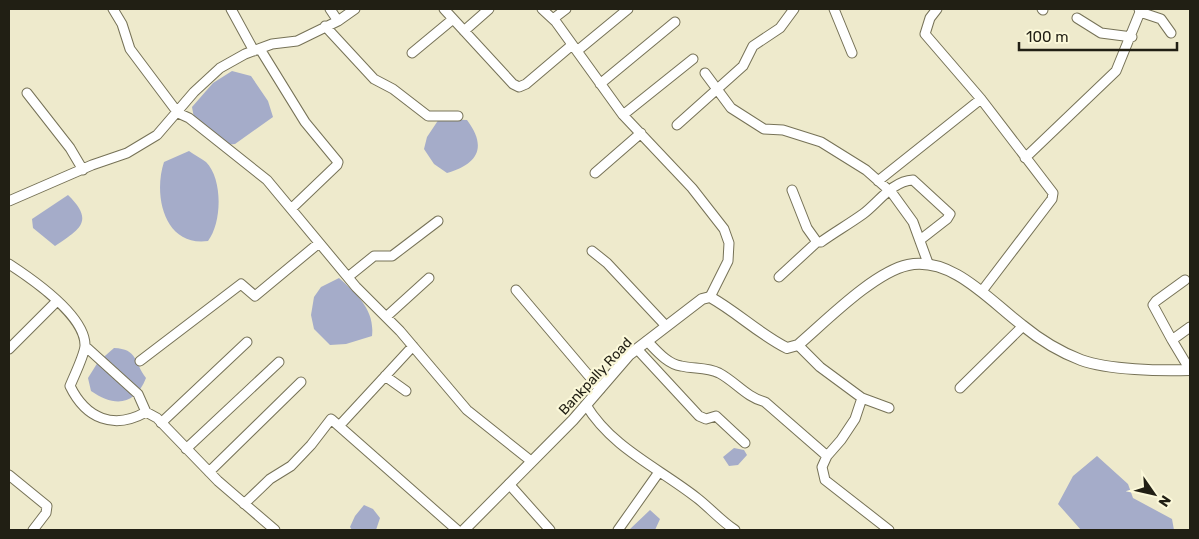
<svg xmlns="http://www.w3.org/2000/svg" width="1199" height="539" font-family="Rubik,sans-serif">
<rect width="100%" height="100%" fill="#eeeacc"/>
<!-- water -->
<path fill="#a5acc9" d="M232,71L251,76L268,101L273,117L235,144L225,145L194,118L192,107L213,83Z
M439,119L467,120C488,148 477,164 447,173L434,164L424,149L427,137Z
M189,151C194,155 201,158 206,162C223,179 222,223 208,241C164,247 153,195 164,162Z
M68,195C96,222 78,230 55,246L33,228L32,219Z
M339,278C357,294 375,310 372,336L346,344L330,345L314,329L311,315L314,297L321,287Z
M114,348C138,349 134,362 146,378C135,406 114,407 91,391L88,378L98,362Z
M734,448L744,450L747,455L738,465L729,466L723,457Z
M1097,456L1128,484L1133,498L1172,519L1174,530H1081L1058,504L1073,476Z
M364,505L373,509L380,518L376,530H352L350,527L355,516Z
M650,510L660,519L655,530H629Z"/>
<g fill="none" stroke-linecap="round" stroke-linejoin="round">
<defs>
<path id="minor" d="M113,9L122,24L130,49L178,113L189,118L267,180L356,287L400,331L467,410L531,461
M231,9L254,51
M330,9L338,21
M444,9L513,84L519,87L526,84L572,45
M542,9L556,22L623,115L692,188L724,229L729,243L728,261L710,297
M834,9L852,53
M937,9L930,18L925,34L981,99L1053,193L1052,199L982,291
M1042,9L1043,10
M1140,12L1161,19L1171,33
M1077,18L1101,33L1132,37
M553,19L566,9
M325,26L374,79L393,89L428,116H458
M464,31L489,9
M260,49L305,122L338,162L337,165L291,209
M577,51L628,9
M412,53L453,19
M705,73L731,108L764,129L783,130L821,142L866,170L892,193L913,222L928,263
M600,84L675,22
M27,93L70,148L83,170
M623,115L693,59
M677,125L743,66L753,46L780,28L794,9
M1025,158L1116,71L1140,12L1139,9
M595,173L641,133
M878,181L981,99
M792,190L807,228L817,242H821C835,232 849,224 863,214C878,203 892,181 913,180L950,214L947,219L920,240
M9,201L92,165L127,153L157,135L194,92L220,68L245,54L272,44L297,41L338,21L355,9
M592,251L607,263L666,326
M9,264C32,279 86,316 85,346C84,356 74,376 70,386C86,419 114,430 146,412L157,418L218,481L275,530
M348,277L374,256H392L438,221
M779,277L817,242
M516,290L600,389
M386,317L429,278
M1190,327L1172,340L1190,370
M1172,340L1153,305L1156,301L1185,280
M647,341C656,350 667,364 681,366C694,369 707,367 719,373C736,382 746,397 765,402L827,456
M798,345L820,367L862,398L855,419L841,440L827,456L822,467L825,480L889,530
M85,346L138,394L146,412
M9,349L57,301
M637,349L699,416L706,419L716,416L745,443
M140,361L241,284L255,296L319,243
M385,376L406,391
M960,388L1023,326
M862,398L889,408
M586,405C612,448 659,468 697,498C710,508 721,521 735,530
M161,423L247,342
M340,425L413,346
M186,449L279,362
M209,472L301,382
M9,475L47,506L46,513L33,530
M509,484L550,530
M244,504L270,479L291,466L311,445L331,419L457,530
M618,530L659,472"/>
<path id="tertiary" d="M464,530L573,420L629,355L702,299L710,297C737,312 759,334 787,348L798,345C825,322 874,272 908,265C952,256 990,301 1022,325C1039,339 1060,352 1081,360C1109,370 1160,371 1190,370"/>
</defs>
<!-- minor casing -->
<use href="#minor" stroke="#767257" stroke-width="11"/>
<!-- tertiary casing -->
<use href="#tertiary" stroke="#767257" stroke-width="12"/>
<!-- minor -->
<use href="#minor" stroke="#fff" stroke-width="9"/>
<!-- tertiary -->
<use href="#tertiary" stroke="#fff" stroke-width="10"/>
</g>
<g text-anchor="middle" stroke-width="4.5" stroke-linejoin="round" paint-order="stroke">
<!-- street labels -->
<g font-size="14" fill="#211f14" stroke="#fbf8d9">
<text transform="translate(595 376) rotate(-47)" y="5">Bankpally Road</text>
</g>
</g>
<!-- border -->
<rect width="1199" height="539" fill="none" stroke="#211f14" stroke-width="20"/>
<!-- north arrow -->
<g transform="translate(1154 494) rotate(124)" stroke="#fbf8d9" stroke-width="4" paint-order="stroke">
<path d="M0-4L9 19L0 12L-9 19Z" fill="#211f14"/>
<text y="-8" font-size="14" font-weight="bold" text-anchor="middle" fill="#211f14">N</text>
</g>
<!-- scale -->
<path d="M1019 42v8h158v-8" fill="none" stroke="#211f14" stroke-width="2.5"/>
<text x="1026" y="42" font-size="15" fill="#211f14" stroke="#fbf8d9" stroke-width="4" paint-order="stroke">100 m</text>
</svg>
